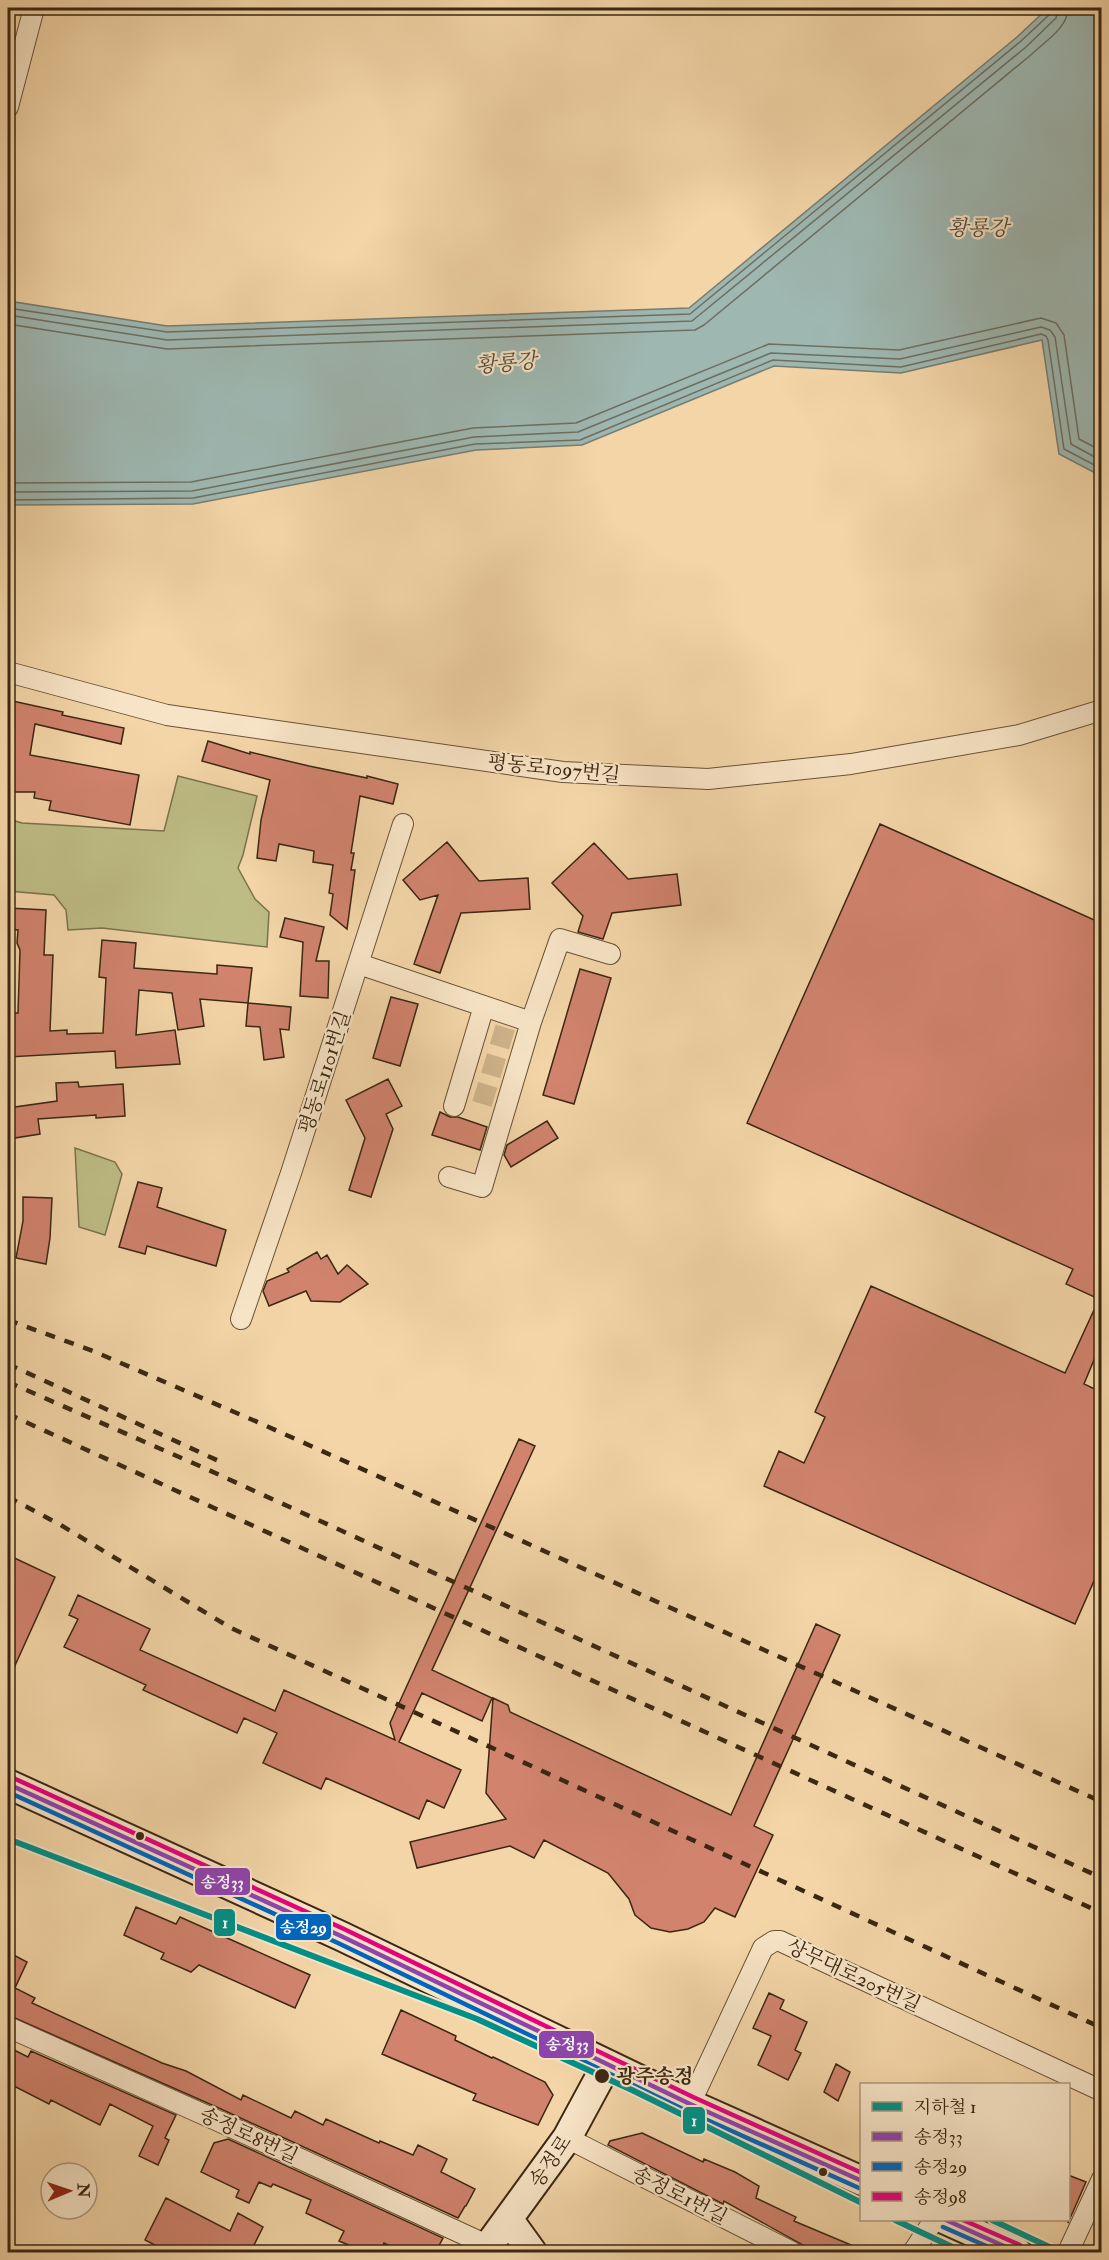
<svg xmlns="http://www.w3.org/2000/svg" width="1109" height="2260" font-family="'IM FELL Double Pica','Noto Serif KR',serif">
<rect width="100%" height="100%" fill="#f3d5a7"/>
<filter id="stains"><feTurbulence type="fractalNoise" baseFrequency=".00333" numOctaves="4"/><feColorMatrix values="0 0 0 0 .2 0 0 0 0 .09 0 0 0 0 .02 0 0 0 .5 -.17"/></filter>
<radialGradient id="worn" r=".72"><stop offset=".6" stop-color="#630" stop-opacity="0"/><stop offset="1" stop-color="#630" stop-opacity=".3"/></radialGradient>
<!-- green -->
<path fill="#bebc85" stroke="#7c724b" stroke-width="1.5" d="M178,776L257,796L243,855L238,868L255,899L269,912L267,947L102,928L68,930L66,910L54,895L8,891V819L22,823L164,831Z
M75,1148L115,1162L122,1174L105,1235L79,1227Z"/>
<!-- water -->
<path fill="#9eb7b1" stroke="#767d71" stroke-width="1.5" d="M1048,8H1101V476L1059,454L1042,340L901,373L774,366L582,445L476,450L193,504L8,505V301L167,326L689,308L1017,37Z"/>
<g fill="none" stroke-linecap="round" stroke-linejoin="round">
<!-- shore -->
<path stroke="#6c6f61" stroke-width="1.5" d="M8,308L167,332L690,314L1021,41L1050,14L1052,8
M8,315L167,340L692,321L1026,47L1056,18L1059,8
M8,324L167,349L695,330L704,325L1032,54C1045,41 1068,28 1068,8
M8,483L191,482L473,428L576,423L769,344L899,350L1041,318L1056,323L1064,335L1079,439L1102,451
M8,492L192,491L474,437L578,432L771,353L900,359L1041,327L1050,330L1055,337L1071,444L1102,461
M8,500L193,498L475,444L580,440L773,360L901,367L1041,334L1046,336L1048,340L1064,449L1102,469"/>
</g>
<!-- building -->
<path fill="#d1836e" stroke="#3b2711" stroke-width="1.5" d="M8,700L63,712L62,715L124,728L121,744L35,724L30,755L139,775L130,825L49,810L51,801L34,798L35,792H8Z
M208,741L250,754V752L309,766L367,778V776L398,784L393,804L360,796L351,853H354L351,870H355L347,929L330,915L333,894L329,893L333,865L313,862L314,851L279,844L276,861L257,858L261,820L270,780L202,761Z
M880,824L1101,923V1343L1084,1384L1101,1392V1565L1075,1624L764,1486L779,1451L804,1463L825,1417L815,1412L871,1286L1065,1373L1099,1299L1066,1284L1073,1269L747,1123Z
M447,842L479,881L528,878L530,909L461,913L440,973L414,964L438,895L420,900L403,880Z
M594,843L628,879L677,874L681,905L612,913L603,939L578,932L583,916L552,883Z
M8,908L46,910L44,955H53L50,1031L67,1030V1034L103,1033L106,978L99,977L102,940L136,943L134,968L217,974V965L252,968L248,1003L200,999L204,1026L178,1030L172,993L139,990L136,1035L175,1030L180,1064L116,1068L115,1051L8,1057V1013H18L20,950L17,943L18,930L8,929Z
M285,918L324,927L316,961H329L328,998L300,996L303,942L280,937Z
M580,969L611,978L574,1104L543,1095Z
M391,997L418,1004L400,1066L373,1058Z
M248,1003L291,1007L289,1030L280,1029L284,1057L264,1060L260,1027L246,1026Z
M388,1079L402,1106L386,1114L393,1129L371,1197L349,1190L365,1138L346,1100Z
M78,1082L79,1087L123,1084L125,1116L96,1118V1115L38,1119L40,1134L8,1139V1108L57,1101L56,1083Z
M440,1112L450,1117H458L487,1127L480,1150L432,1135Z
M547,1121L558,1138L511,1167L504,1155L507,1145Z
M138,1182L162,1188L157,1207L226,1230L216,1266L147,1246L145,1254L119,1247Z
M23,1197L52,1198L50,1238L46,1264L16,1258L23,1221Z
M317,1252L321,1259L327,1255L338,1274L347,1265L368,1284L340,1302L311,1301L306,1291L269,1306L263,1291L267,1281L289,1272L287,1269Z
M519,1439L535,1446L432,1670L492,1698L482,1721L422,1693L399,1742L461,1770L444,1808L427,1800L419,1819L326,1778L321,1789L263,1763L277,1733L244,1718L237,1733L143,1690L146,1685L64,1647L78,1619L69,1615L78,1595L150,1629L140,1650L275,1711L284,1690L395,1740L390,1723Z
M8,1555L55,1577L8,1681Z
M816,1624L840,1635L754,1826L773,1835L735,1917L715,1908L704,1922L688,1929L670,1932L651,1928L635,1915L629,1899L608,1873L544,1840L534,1858L510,1846L417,1868L410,1842L506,1819L486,1793L493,1698L508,1705L510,1712L731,1815Z
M136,1907L176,1924L180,1917L310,1975L295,2008L199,1965L191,1972L161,1959L164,1953L124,1935Z
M8,1952L27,1962L15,1988L35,1998L32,2003L162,2063L186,2071L241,2100L243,2095L291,2118L295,2111L323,2125L326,2119L379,2143L380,2141L413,2155L418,2145L447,2159L441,2172L475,2189L466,2206H465L458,2218L221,2109L8,2015Z
M769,1993L784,2000L780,2009L807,2022L795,2050L801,2053L788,2080L758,2065L771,2036L753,2028Z
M401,2010L456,2036L455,2040L492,2058L493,2057L545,2082L553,2095L538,2125L473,2100L476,2094L382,2054Z
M8,2047L28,2057L31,2051L176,2115L165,2138L169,2140L158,2165L139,2156L153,2126L110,2104L100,2125L51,2100L49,2104L8,2083Z
M836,2064L850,2072L838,2101L824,2092Z
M642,2133L703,2162L704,2159L735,2172L759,2186L756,2198L796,2217L794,2221L870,2253H817L724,2201L723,2204L608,2145L610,2141Z
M228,2139L443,2238L435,2253H405L384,2243L380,2253H368L339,2241L344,2231L306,2213L311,2200L273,2184L271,2187L259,2182L249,2203L236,2197L239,2190L201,2172L214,2143Z
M1068,2175L1086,2182L1068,2223Z
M166,2198L230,2231L238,2213L263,2227L250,2253H170L145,2240Z"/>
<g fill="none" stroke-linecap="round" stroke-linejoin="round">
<!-- street-tunnel -->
<path stroke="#ceb289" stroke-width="20" stroke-dasharray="20 10" stroke-linecap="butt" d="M482,1104L509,1015"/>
<defs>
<path id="street" d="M8,107L34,8
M8,672L167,715L563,772L708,779L851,764L1019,735L1102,710
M359,964L531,1022L560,939L610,954
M454,1106L484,1006
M449,1177L482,1187L531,1022
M241,1319L291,1173L403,824
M8,2027L216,2120L489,2246
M690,2104L763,1948L774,1941H780L1102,2091
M567,2138L792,2252
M913,2252L934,2220
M1068,2252L1102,2179"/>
<path id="secondary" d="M8,1784L341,1936L690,2104L862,2181
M509,2220L532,2252
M946,2220L1017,2252
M484,2252L567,2138L607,2064"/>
</defs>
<!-- street casing -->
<use href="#street" stroke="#695236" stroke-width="22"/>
<!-- secondary casing -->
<use href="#secondary" stroke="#3b2711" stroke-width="32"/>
<!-- street -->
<use href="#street" stroke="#f7e4c6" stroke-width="20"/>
<!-- secondary -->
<use href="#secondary" stroke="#f7e4c6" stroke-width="28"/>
<!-- rail -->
<path stroke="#3b2711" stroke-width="4.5" stroke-dasharray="10 10" stroke-linecap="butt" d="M8,1320L93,1351L262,1424L1102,1802
M8,1364L221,1462
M8,1382L202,1467L1102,1878
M8,1414L1102,1913
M8,1497L59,1524L231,1628L1102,2028"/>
<defs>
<path id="bus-1" d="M8,1784L341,1936L690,2104L862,2181
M946,2220L1017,2252"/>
<path id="bus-2" d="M8,1792L338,1943L687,2111L859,2188
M943,2227L1000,2252"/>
<path id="bus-3" d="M11,1777L344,1929L693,2097L862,2173
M963,2220L1020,2245"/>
</defs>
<!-- bus-1 casing -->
<use href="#bus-1" stroke="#f7e4c6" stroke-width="9"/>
<!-- bus-2 casing -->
<use href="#bus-2" stroke="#f7e4c6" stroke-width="9"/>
<!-- bus-3 casing -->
<use href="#bus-3" stroke="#f7e4c6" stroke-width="9"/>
<!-- bus-1 -->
<use href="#bus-1" stroke="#8e44ad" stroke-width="4.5"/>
<!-- bus-2 -->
<use href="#bus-2" stroke="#0065bd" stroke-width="4.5"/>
<!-- bus-3 -->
<use href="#bus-3" stroke="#e5007d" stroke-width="4.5"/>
<defs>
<path id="metro-1" d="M8,1839L477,2019L632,2090L862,2203
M895,2220L963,2252
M992,2220L1060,2252"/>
</defs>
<!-- metro-1 casing -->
<use href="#metro-1" stroke="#f7e4c6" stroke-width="10"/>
<!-- metro-1 -->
<use href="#metro-1" stroke="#009088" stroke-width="6"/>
</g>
<!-- markers -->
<g fill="#3b2711" stroke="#f7e4c6" stroke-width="2">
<circle cx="140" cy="1836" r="5"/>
<circle cx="602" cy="2076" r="8"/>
<circle cx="823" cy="2172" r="5"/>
</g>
<g text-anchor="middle" stroke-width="4.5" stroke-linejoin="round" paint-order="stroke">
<!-- street labels -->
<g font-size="20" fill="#3b2711" stroke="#f7e4c6">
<text transform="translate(554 768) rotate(6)" y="7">평동로1097번길</text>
<text transform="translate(324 1072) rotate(-72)" y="7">평동로1101번길</text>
<text transform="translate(854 1975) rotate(25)" y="7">상무대로205번길</text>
<text transform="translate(249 2135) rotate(25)" y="7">송정로8번길</text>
<text transform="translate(550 2161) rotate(-56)" y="7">송정로</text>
<text transform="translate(680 2195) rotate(27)" y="7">송정로1번길</text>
</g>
<!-- stop labels -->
<g font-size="20" font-weight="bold" fill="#3b2711" stroke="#f7e4c6" text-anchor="start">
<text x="616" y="2083">광주송정</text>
</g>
<!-- water labels -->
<g font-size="21" font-style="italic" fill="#544b39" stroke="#f7e4c6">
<text x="978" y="235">황룡강</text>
<text transform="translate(506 363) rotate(-5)" y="7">황룡강</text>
</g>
</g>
<g stroke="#f7e4c6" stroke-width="2">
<rect x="194" y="1867" width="57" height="29" rx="6" fill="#8e44ad"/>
<rect x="213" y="1908" width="23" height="29" rx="6" fill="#009088"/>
<rect x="275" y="1913" width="57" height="28" rx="6" fill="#0065bd"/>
<rect x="538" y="2030" width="57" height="29" rx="6" fill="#8e44ad"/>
<rect x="682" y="2106" width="24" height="29" rx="6" fill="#009088"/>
</g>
<g font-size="16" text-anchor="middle" font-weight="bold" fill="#fff">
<text x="222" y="1888">송정33</text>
<text x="225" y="1928">1</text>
<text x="303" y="1933">송정29</text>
<text x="567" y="2050">송정33</text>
<text x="694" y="2126">1</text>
</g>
<!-- margin -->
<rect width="1109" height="2260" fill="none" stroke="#f3d5a7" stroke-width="30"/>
<rect x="9" y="9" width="1091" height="2242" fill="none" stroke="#3b2711" stroke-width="3"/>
<rect x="15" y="15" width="1079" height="2230" fill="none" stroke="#3b2711" stroke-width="1.5"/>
<!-- legend -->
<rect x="860" y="2083" width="210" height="138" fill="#f7e4c6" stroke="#ac987e" stroke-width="1.5"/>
<rect x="872" y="2102" width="30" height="9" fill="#009088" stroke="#ac987e" stroke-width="1.5"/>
<text x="914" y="2113" font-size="18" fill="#3b2711">지하철 1</text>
<rect x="872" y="2132" width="30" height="9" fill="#8e44ad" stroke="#ac987e" stroke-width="1.5"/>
<text x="914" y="2143" font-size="18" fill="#3b2711">송정33</text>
<rect x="872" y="2162" width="30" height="9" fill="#0065bd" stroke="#ac987e" stroke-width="1.5"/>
<text x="914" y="2173" font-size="18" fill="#3b2711">송정29</text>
<rect x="872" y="2192" width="30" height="9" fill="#e5007d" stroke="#ac987e" stroke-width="1.5"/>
<text x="914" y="2203" font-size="18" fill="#3b2711">송정98</text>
<!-- north arrow -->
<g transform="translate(69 2191) rotate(88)"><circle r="28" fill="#f7e4c6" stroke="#ac987e" stroke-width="1.5"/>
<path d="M0-4.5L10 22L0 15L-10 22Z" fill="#8f2418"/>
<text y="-9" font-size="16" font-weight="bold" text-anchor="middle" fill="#3b2711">N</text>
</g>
<rect width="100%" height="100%" filter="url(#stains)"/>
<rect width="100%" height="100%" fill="url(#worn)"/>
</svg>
